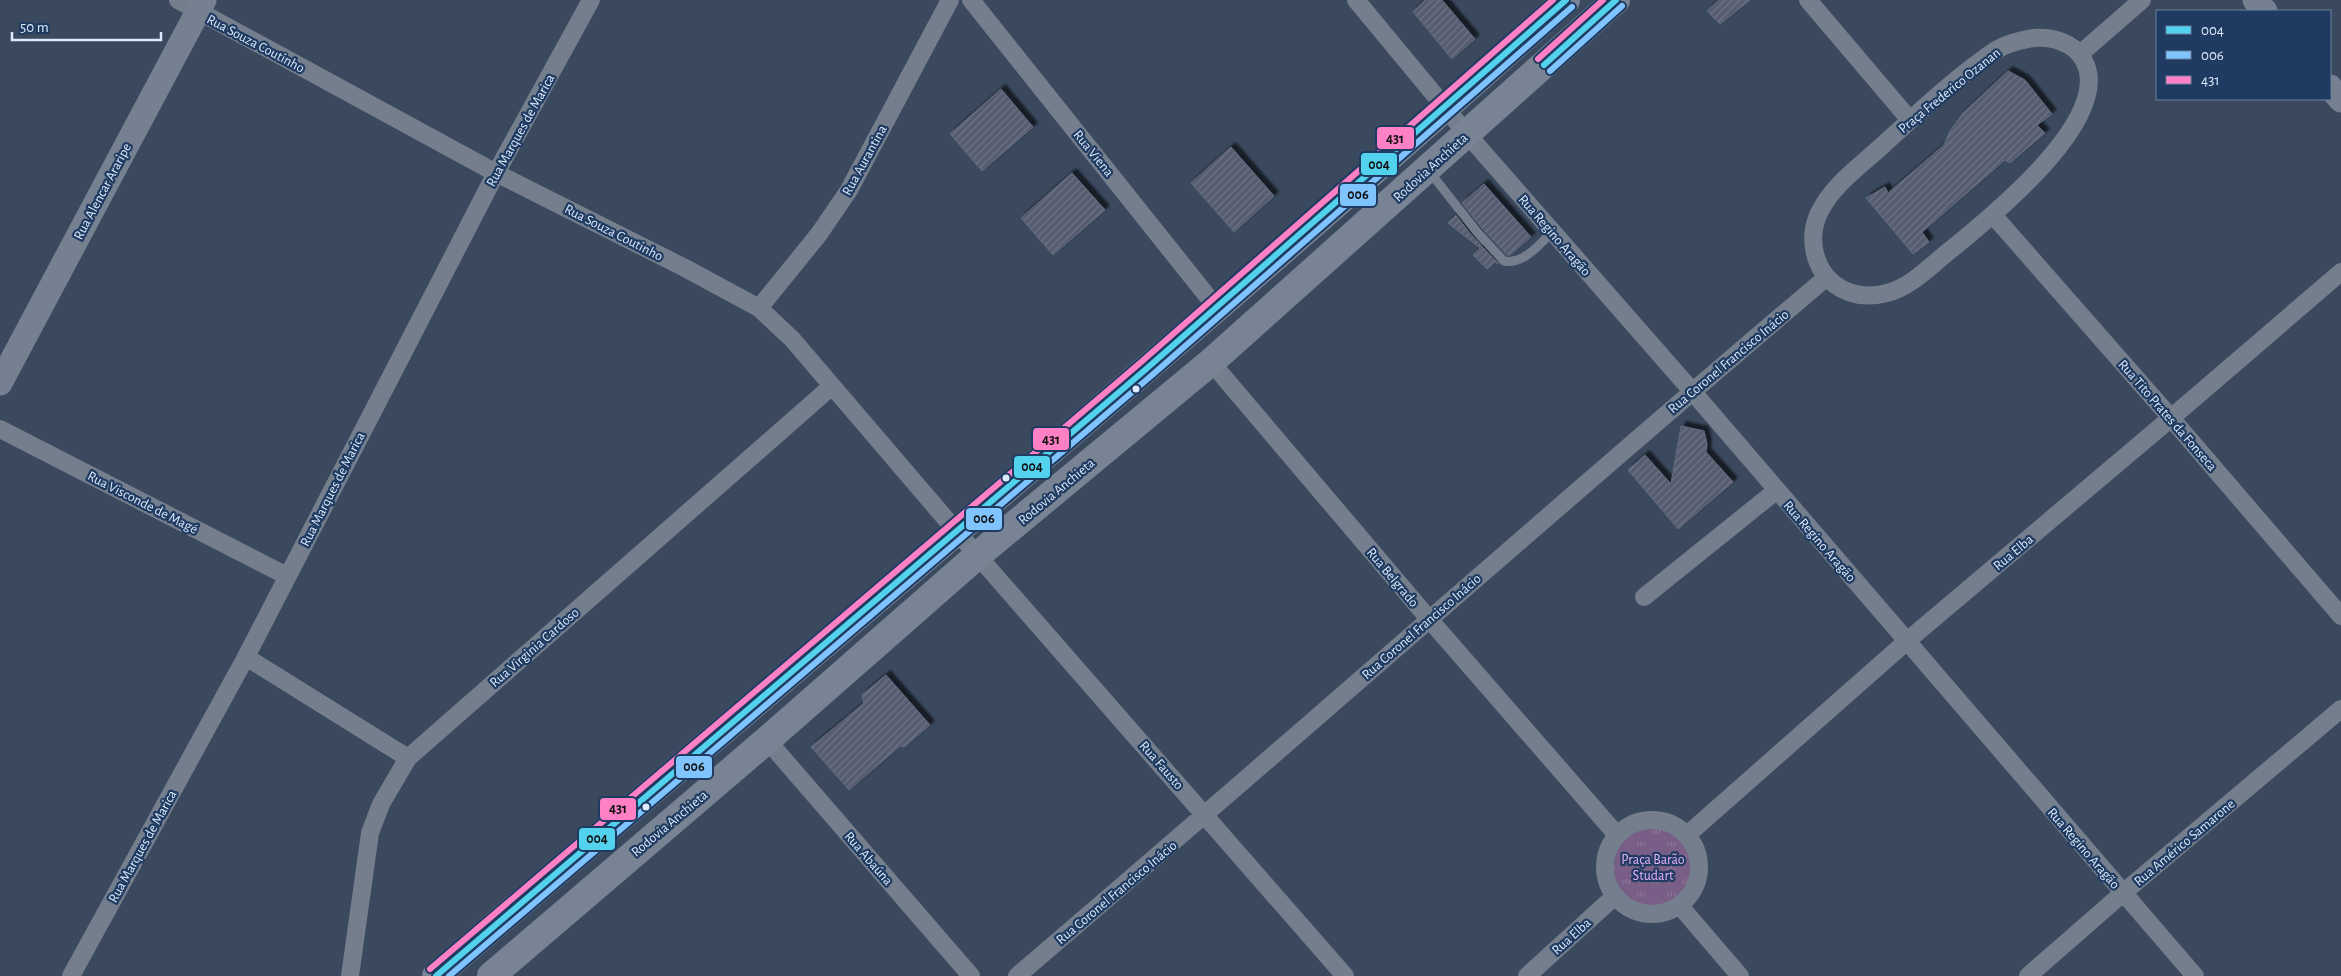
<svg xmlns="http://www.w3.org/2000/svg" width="2341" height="976" font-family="'Alegreya Sans',sans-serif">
<defs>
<pattern id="grass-tufts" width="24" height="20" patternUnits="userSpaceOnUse" patternTransform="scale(1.25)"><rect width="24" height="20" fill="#795f87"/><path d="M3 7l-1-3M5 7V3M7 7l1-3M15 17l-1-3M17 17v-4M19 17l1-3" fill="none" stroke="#8b7699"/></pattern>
<pattern id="building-hatch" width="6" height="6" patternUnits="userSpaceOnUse" patternTransform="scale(1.25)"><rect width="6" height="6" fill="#565d70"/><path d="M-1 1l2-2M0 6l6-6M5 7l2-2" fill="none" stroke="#6e7485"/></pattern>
<filter id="shadow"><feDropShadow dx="4.5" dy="-4.5" stdDeviation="1" flood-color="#0009"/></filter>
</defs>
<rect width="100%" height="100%" fill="#3a495e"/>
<!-- grass -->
<path fill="url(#grass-tufts)" d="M1614 867a39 39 0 1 1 78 0a39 39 0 1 1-78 0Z"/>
<!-- building -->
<path fill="url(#building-hatch)" stroke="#626b7d" filter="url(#shadow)" d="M1425,0H1442L1475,39L1452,59L1413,12Z
M1719,0H1750L1720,24L1707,11Z
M2008,71L2025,80L2052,114L2037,125L2045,133L2010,163L2005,160L1922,232L1929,242L1913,254L1866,198L1885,187L1888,193L1944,145L1950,131L1963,113Z
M1001,89L1033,127L982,171L950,134Z
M1231,147L1274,196L1234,232L1191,183Z
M1072,173L1105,210L1053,255L1021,218Z
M1484,184L1531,237L1510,255H1507L1482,228L1462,203Z
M1456,215L1472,236L1499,264L1495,262L1487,269L1473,255L1480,248L1448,223Z
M1681,426L1704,431L1707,444L1706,452L1733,482L1678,529L1628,470L1645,455L1671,484Z
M886,675L930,725L904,747L900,746L849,790L811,747L864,703L862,695Z"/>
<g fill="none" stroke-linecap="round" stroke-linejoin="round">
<!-- lane -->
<path stroke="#747e8c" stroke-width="9" d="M1429,171L1477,232L1504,261C1523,265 1540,244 1552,232"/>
<!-- street -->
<path stroke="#747e8c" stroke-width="18" d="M178,0L496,173L685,268L759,308L792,339L957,532L1345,976
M971,0L1216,307
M1356,0L1467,134L1692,391L2195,976
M1808,0L1910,120
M2034,38C2052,37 2073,42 2083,59C2117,116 1992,216 1953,248C1933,263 1912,287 1887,293C1868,298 1850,296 1834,284C1814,268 1808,239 1818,215C1831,186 1860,166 1883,145C1919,112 1956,77 1996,50C2008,43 2021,40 2034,38Z
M2080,54L2142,0
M1993,215L2171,418L2341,616
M759,308L819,234L849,190L950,0
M1211,362L1429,619L1617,835
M0,429L287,576
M1644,597L1777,490
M246,657L408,758
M767,740L971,976
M1605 867a47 47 0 1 1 94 0a47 47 0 1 1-94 0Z
M1687,835L1907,641L2171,418L2341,272
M1680,906L1740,976
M71,976L246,657L496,173L591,0
M350,976L370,833L381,804L408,758L832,386
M1017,976C1288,745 1554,508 1827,277
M1527,976L1615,896
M2028,976L2123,893L2341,709"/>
<!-- secondary -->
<path stroke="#758091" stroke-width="25" d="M2255,0L2265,11
M2330,87L2341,100
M0,383L204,0"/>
<!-- highway -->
<path stroke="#788493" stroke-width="28" d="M436,976C813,652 1196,333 1566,0
M491,976L767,740L978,555L1211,362L1616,0"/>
<defs>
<path id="bus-1" d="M1544,65L1616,0
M436,976L1145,370L1566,0"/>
<path id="bus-2" d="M1550,71L1622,6
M449,976L1151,376L1572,7"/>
<path id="bus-3" d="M1538,59L1603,0
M430,969L1140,363L1553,0"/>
</defs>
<!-- bus-1 casing -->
<use href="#bus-1" stroke="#203b61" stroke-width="10"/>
<!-- bus-2 casing -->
<use href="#bus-2" stroke="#203b61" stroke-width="10"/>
<!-- bus-3 casing -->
<use href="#bus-3" stroke="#203b61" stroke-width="10"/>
<!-- bus-1 -->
<use href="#bus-1" stroke="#53d2ee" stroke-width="6"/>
<!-- bus-2 -->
<use href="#bus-2" stroke="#80c4ff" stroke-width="6"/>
<!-- bus-3 -->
<use href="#bus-3" stroke="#ff80c5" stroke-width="6"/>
</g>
<!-- markers -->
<g fill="#dbe9fc" stroke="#203b61" stroke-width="2">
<circle cx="1136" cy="389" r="4.5"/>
<circle cx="1006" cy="478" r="4.5"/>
<circle cx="646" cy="807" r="4.5"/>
</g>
<g text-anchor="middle" stroke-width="4.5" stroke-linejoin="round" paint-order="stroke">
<!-- street labels -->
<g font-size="14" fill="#dbe9fc" stroke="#203b61">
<text transform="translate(256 43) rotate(28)" y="5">Rua Souza Coutinho</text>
<text transform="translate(1949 90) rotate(-39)" y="5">Praça Frederico Ozanan</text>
<text transform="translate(520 130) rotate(-61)" y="5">Rua Marques de Marica</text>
<text transform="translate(1094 153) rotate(51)" y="5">Rua Viena</text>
<text transform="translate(864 160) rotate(-61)" y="5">Rua Aurantina</text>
<text transform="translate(1430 167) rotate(-42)" y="5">Rodovia Anchieta</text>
<text transform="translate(102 191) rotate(-62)" y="5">Rua Alencar Araripe</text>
<text transform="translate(614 232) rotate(27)" y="5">Rua Souza Coutinho</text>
<text transform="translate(1555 235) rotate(49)" y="5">Rua Regino Aragão</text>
<text transform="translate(1728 361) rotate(-40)" y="5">Rua Coronel Francisco Inácio</text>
<text transform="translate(2168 415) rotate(49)" y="5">Rua Tito Prates da Fonseca</text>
<text transform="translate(332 489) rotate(-63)" y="5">Rua Marques de Marica</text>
<text transform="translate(1056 491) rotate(-40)" y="5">Rodovia Anchieta</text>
<text transform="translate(143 502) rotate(27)" y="5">Rua Visconde de Magé</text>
<text transform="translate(1820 541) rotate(49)" y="5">Rua Regino Aragão</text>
<text transform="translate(2013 552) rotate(-40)" y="5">Rua Elba</text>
<text transform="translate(1393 577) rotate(50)" y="5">Rua Belgrado</text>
<text transform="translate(1421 626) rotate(-41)" y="5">Rua Coronel Francisco Inácio</text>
<text transform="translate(534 647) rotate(-41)" y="5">Rua Virginia Cardoso</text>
<text transform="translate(1162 765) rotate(49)" y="5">Rua Fausto</text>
<text transform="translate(669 823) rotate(-40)" y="5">Rodovia Anchieta</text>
<text transform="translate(2184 842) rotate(-40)" y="5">Rua Américo Samarone</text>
<text transform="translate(142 846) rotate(-61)" y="5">Rua Marques de Marica</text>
<text transform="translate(2084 848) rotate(49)" y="5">Rua Regino Aragão</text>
<text transform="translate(869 858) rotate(49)" y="5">Rua Abaúna</text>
<text transform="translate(1116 892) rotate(-40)" y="5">Rua Coronel Francisco Inácio</text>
<text transform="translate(1571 936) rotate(-42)" y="5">Rua Elba</text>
</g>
<!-- park labels -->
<g font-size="14" fill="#e6b0f7" stroke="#203b61">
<text x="1653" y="864">Praça Barão<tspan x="1653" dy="16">Studart</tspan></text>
</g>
</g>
<g stroke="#203b61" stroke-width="2">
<rect x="1376" y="126" width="39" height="24" rx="5" fill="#ff80c5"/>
<rect x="1360" y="152" width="38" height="24" rx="5" fill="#53d2ee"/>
<rect x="1339" y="183" width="38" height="24" rx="5" fill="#80c4ff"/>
<rect x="1032" y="427" width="38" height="24" rx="5" fill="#ff80c5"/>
<rect x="1013" y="455" width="38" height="24" rx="5" fill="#53d2ee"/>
<rect x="965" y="507" width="38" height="24" rx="5" fill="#80c4ff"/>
<rect x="675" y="755" width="38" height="24" rx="5" fill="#80c4ff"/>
<rect x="599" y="797" width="38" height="24" rx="5" fill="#ff80c5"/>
<rect x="578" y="827" width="38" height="24" rx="5" fill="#53d2ee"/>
</g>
<g font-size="14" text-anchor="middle" font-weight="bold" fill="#111">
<text x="1395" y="143">431</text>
<text x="1379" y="169">004</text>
<text x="1358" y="199">006</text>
<text x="1051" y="444">431</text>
<text x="1032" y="471">004</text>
<text x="984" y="523">006</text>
<text x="694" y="771">006</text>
<text x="618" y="813">431</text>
<text x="597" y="843">004</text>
</g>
<!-- legend -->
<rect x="2156" y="10" width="175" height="90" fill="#203b61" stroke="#6b819f"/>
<rect x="2166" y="26" width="25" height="8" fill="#53d2ee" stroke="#6b819f"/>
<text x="2201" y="35" font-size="15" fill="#dbe9fc">004</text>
<rect x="2166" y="51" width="25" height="8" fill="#80c4ff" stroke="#6b819f"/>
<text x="2201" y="60" font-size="15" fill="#dbe9fc">006</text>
<rect x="2166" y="76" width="25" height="8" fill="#ff80c5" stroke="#6b819f"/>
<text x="2201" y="85" font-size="15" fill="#dbe9fc">431</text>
<!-- scale -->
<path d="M12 32v8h149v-8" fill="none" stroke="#dbe9fc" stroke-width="2.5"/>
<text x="20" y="32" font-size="15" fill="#dbe9fc" stroke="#203b61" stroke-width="4" paint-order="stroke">50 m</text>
</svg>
